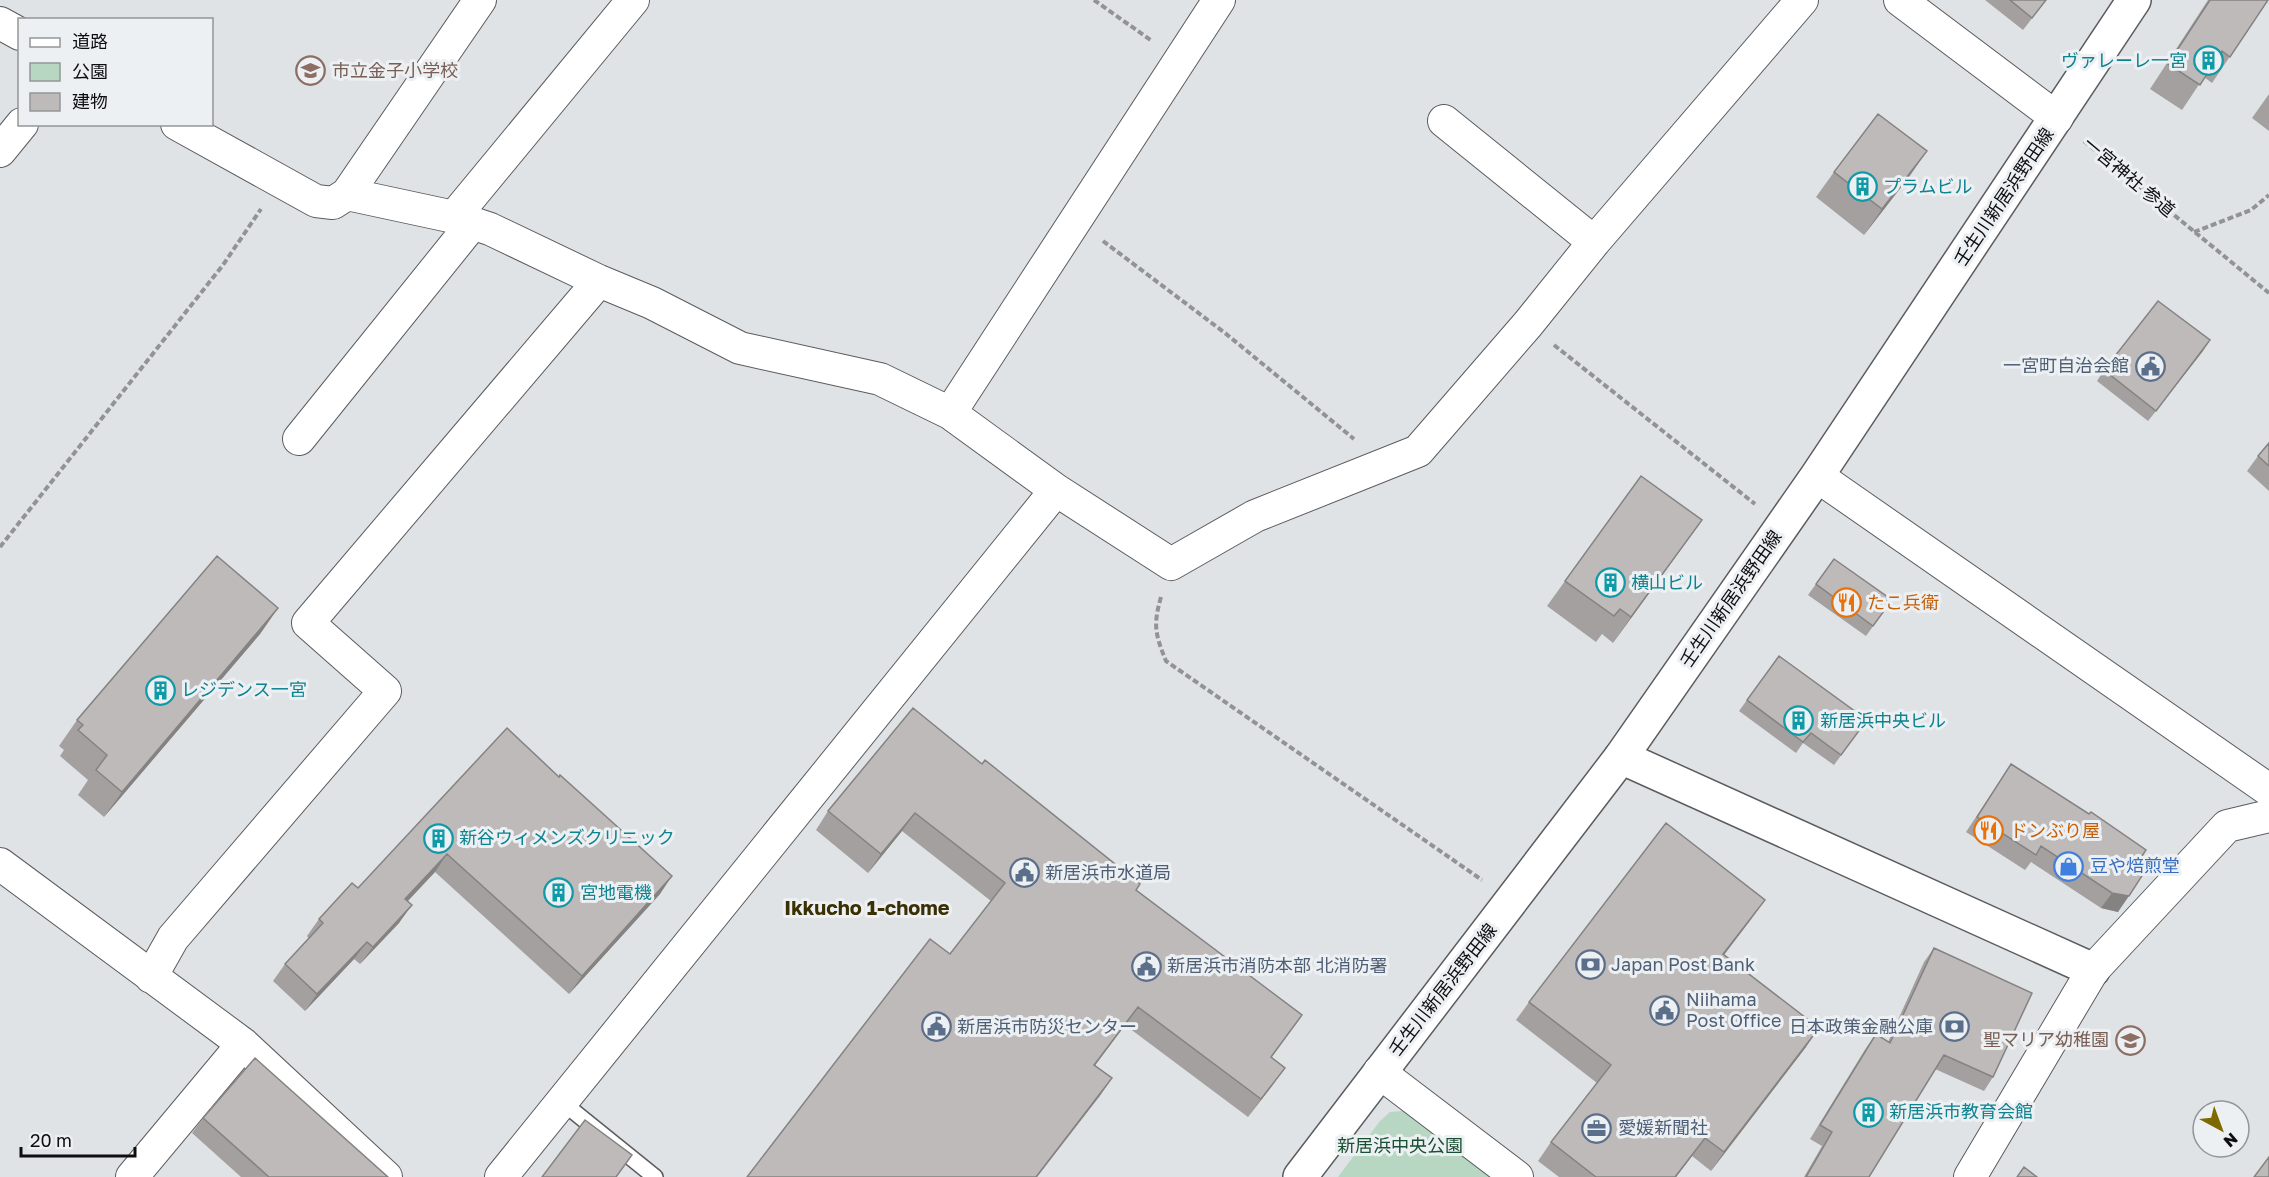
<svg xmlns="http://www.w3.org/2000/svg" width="2269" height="1177" font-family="'Golos Text','Noto Sans JP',sans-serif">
<rect width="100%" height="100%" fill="#e0e3e6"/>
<!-- green -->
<path fill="#b8d7c2" d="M1403,1111L1491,1177H1338L1380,1121L1390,1112Z"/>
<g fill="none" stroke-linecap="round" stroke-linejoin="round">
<defs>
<path id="lane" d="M562,1102L655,1177"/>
<path id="street" d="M1900,0L2057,118
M0,23L20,34
M1444,121L1594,242
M177,124L316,201L333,203L347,194L480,0
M0,151L22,124
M347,194L454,217L490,229L599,281L652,303L740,348L880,379L950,413L1056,490L501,1177
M454,217L633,0
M950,413L1219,0
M299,439L472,224
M1817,476L2269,790
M1056,490L1171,564L1255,516L1418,451L1528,324L1594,242L1802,0
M0,864L243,1044L386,1177
M151,977L173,938L385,691L308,623L599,281
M1379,1072L1517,1177
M132,1177L243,1044
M1970,1177L2093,970L2227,826L2269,816"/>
<path id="secondary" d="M1621,757L2093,970"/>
<path id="primary" d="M1300,1177L1621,757L1817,476L2134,0"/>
</defs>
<!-- lane casing -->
<use href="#lane" stroke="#5a5c5f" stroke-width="18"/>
<!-- street casing -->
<use href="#street" stroke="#5a5c5f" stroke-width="34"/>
<!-- secondary casing -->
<use href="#secondary" stroke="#5a5c5f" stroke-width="36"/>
<!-- primary casing -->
<use href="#primary" stroke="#5a5c5f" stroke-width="36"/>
<!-- path -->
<path stroke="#919396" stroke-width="4" stroke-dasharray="6 3" stroke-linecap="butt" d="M1094,0L1152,41
M2084,141L2269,293
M2194,232L2251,210L2269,195
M1103,241L1225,333L1354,439
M1554,345L1755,504
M0,547L223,265L261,209
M1161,597C1153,625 1155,634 1166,661L1482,880"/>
<!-- lane -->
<use href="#lane" stroke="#fff" stroke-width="15"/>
<!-- street -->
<use href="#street" stroke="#fff" stroke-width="32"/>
<!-- secondary -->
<use href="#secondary" stroke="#fff" stroke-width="33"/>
<!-- primary -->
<use href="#primary" stroke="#fff" stroke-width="33"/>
</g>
<!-- wall -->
<path fill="#a3a09f" d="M1985,0H2046L2023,30Z
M2208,0H2268L2212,83L2204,77L2182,110L2150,89Z
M2269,94V131L2252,118Z
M1834,172L1909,177L1864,235L1816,197Z
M2203,351L2148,421L2097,381L2104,370Z
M2269,443V491L2247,471L2258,456Z
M1702,520L1613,643L1602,634L1596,642L1547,606L1565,581Z
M1834,559L1892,600L1866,636L1808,595Z
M278,608L260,634L104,817L78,795L88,780L60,756L64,750L59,746L77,720Z
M1779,656L1867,720L1834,765L1803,743L1796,753L1739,711Z
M913,708L1136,890L1302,1015L1271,1058L1285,1068L1248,1117L1125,1025L1095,1065L1112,1078L1099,1097L950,954L991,901L902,831L868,873L816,830L828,811Z
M2011,764L2140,859L2118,912L2101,908L2031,862L2025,870L1966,832Z
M559,777L660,894L569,994L435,872L407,901L399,923L360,964L354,959L305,1011L273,981L285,964L309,939L307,936L319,919L358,888Z
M1752,918L1724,955L1806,1047L1711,1171L1692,1156L1676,1177H1559L1538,1161L1551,1142L1597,1083L1516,1020L1529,1002Z
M1934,948L1993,1077L1984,1091L1935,1069L1869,1177H1804L1822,1146L1810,1139L1866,1048L1876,1034L1888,1042L1924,962Z
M203,1118L388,1177H241L192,1133Z"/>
<!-- shaded-wall -->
<path fill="#858282" d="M1927,151L1909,177L1864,235L1882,209Z
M2210,340L2203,351L2148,421L2156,411Z
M1702,520L1684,545L1613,643L1631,617Z
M278,608L260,634L104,817L122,792Z
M915,813L902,831L868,873L881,854Z
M447,854L435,872L393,917L405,899Z
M672,876L660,894L569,994L582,976Z
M2112,893L2129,896L2118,912L2101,908Z
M1765,900L1752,918L1710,973L1723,954Z
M412,905L399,923L360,964L373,947Z
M367,942L354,959L305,1011L317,994Z
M1138,1007L1125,1025L1082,1083L1094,1065Z
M1819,1028L1806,1047L1711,1171L1724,1152Z
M1285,1068L1272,1086L1248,1117L1261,1099Z
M1112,1078L1099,1097L1037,1177H1036Z
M1705,1138L1692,1156L1676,1177H1675Z"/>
<!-- building -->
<path fill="#bebab9" stroke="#858282" stroke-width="1.5" d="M2010,0H2046L2032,18Z
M2210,0H2268L2230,57L2222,51L2200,85L2168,64Z
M1878,114L1927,151L1882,209L1834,172Z
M2158,301L2210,340L2156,411L2104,370Z
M2269,443V466L2258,456Z
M1641,476L1702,520L1631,617L1620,609L1614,616L1565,581Z
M217,556L278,608L122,792L96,770L107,755L78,730L83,725L77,720Z
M1834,559L1892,600L1873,626L1816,584Z
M1779,656L1867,720L1841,755L1811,733L1803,742L1747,700Z
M913,708L982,764L985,760L1140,884L1136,890L1302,1015L1271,1057L1285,1068L1261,1099L1138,1007L1094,1065L1112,1078L1036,1177H747L930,939L950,954L1005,883L915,813L881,854L828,811Z
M507,728L559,777L560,775L672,876L582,976L447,854L405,899L412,905L373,947L367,942L317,994L285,964L323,923L319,919L352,883L358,888Z
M2011,764L2089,814L2091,812L2146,850L2140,859L2149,865L2129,896L2112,893L2041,846L2036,855L1977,817Z
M1666,823L1765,900L1723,954L1819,1028L1724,1152L1705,1138L1675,1177H1596L1551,1142L1611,1065L1529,1002Z
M1934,948L2032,993L1993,1077L1944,1055L1869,1177H1806L1832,1132L1820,1125L1876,1034L1890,1043Z
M255,1058L388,1177H269L203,1118Z
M585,1120L632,1155L616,1177H542Z
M2269,1157V1177H2254Z
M2024,1167L2037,1177H2017Z"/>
<!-- icons -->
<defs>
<symbol id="building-ring" viewBox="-11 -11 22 22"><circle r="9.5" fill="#edf0f3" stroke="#0f9aa8" stroke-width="1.5"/><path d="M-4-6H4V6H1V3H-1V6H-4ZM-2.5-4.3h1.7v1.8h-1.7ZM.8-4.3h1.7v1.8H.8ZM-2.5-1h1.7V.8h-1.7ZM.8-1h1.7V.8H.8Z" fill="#0f9aa8"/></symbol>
<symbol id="school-ring" viewBox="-11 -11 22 22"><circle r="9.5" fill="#edf0f3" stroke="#8d6e63" stroke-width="1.5"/><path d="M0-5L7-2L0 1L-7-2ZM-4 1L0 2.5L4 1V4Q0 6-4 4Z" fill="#8d6e63"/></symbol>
<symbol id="civic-ring" viewBox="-11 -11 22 22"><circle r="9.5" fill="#edf0f3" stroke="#5c6f8a" stroke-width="1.5"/><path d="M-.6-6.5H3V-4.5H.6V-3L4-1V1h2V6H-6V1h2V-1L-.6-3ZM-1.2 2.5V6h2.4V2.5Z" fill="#5c6f8a"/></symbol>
<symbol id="restaurant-ring" viewBox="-11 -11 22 22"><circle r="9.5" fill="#edf0f3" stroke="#e8710a" stroke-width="1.5"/><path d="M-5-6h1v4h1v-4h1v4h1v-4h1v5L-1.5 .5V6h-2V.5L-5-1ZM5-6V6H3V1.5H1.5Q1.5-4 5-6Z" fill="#e8710a"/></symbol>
<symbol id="shop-ring" viewBox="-11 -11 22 22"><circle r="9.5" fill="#edf0f3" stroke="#3f7fe0" stroke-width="1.5"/><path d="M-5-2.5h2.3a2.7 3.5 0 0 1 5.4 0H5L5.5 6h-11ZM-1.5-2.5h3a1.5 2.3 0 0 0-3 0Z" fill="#3f7fe0"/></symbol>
<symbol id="bank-ring" viewBox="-11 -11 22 22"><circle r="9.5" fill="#edf0f3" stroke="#5c6f8a" stroke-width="1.5"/><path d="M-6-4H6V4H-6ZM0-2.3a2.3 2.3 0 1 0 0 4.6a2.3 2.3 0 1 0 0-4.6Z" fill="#5c6f8a"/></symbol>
<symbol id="office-ring" viewBox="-11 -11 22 22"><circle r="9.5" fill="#edf0f3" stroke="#5c6f8a" stroke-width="1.5"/><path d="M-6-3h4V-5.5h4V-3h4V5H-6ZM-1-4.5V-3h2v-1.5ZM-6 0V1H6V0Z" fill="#5c6f8a"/></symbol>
</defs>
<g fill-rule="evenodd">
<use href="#building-ring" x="2192" y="44" width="33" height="33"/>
<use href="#school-ring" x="294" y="54" width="33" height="33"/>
<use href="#building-ring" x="1846" y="170" width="33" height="33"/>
<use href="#civic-ring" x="2134" y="350" width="33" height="33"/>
<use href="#building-ring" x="1594" y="566" width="33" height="33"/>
<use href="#restaurant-ring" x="1830" y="586" width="33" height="33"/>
<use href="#building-ring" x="144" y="674" width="33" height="33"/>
<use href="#building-ring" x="1782" y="704" width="33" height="33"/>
<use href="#restaurant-ring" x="1972" y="814" width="33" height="33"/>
<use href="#building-ring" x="422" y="822" width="33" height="33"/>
<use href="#shop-ring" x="2052" y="850" width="33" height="33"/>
<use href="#civic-ring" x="1008" y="856" width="33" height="33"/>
<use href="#building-ring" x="542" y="876" width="33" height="33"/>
<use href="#bank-ring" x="1574" y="948" width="33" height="33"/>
<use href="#civic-ring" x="1130" y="950" width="33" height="33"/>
<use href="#civic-ring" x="1648" y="994" width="33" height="33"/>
<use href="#civic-ring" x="920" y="1010" width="33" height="33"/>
<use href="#bank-ring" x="1938" y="1010" width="33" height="33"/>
<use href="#school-ring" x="2114" y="1024" width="33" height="33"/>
<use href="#building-ring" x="1852" y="1096" width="33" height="33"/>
<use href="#office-ring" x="1580" y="1112" width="33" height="33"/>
</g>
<g text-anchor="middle" stroke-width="6" stroke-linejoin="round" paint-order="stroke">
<!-- culture labels -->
<g font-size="18" fill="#0d838f" stroke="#edf0f3" text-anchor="start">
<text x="2187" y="67" text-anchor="end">ヴァレーレ一宮</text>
<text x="1883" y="193">プラムビル</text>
<text x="1631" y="589">横山ビル</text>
<text x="181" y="696">レジデンス一宮</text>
<text x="1820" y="727">新居浜中央ビル</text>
<text x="459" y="844">新谷ウィメンズクリニック</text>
<text x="580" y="899">宮地電機</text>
<text x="1889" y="1118">新居浜市教育会館</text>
</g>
<!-- education labels -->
<g font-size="18" fill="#785e54" stroke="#edf0f3" text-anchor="start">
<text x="332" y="77">市立金子小学校</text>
<text x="2109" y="1046" text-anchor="end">聖マリア幼稚園</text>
</g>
<!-- street labels -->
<g font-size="18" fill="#0d0e0f" stroke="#edf0f3">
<text transform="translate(2129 177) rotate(40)" y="6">一宮神社 参道</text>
<text transform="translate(2004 197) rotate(-56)" y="6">壬生川新居浜野田線</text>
<text transform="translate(1731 599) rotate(-55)" y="6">壬生川新居浜野田線</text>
<text transform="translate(1443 990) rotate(-52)" y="6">壬生川新居浜野田線</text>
</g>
<!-- service labels -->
<g font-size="18" fill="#4e5e75" stroke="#edf0f3" text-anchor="start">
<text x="2129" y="372" text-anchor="end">一宮町自治会館</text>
<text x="1045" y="879">新居浜市水道局</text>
<text x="1611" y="971">Japan Post Bank</text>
<text x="1167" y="972">新居浜市消防本部 北消防署</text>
<text x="1686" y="1006">Niihama<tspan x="1686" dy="21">Post Office</tspan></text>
<text x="957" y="1033">新居浜市防災センター</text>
<text x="1933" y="1033" text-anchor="end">日本政策金融公庫</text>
<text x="1618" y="1134">愛媛新聞社</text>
</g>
<!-- food labels -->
<g font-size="18" fill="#c56008" stroke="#edf0f3" text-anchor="start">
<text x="1867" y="609">たこ兵衛</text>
<text x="2010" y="837">ドンぶり屋</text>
</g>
<!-- shop labels -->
<g font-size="18" fill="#366cbe" stroke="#edf0f3" text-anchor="start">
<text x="2090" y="872">豆や焙煎堂</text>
</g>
<!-- park labels -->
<g font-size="18" fill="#194f32" stroke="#edf0f3">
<text x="1400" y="1152">新居浜中央公園</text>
</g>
<!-- neighbourhood labels -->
<g font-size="20" font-weight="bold" fill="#3a3004" stroke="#edf0f3">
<text x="867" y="915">Ikkucho 1-chome</text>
</g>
</g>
<!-- legend -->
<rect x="18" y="18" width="195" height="108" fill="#edf0f3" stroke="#939698" stroke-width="1.5"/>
<rect x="30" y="38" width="30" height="9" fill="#ffffff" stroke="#939698" stroke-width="1.5"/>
<text x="72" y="48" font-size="18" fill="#0d0e0f">道路</text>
<rect x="30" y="63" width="30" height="18" fill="#b8d7c2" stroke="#939698" stroke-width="1.5"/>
<text x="72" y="78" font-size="18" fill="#0d0e0f">公園</text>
<rect x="30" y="93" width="30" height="18" fill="#bebab9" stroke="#939698" stroke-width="1.5"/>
<text x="72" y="108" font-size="18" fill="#0d0e0f">建物</text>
<!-- north arrow -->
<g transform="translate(2221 1129) rotate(139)"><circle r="28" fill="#edf0f3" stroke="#939698" stroke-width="1.5"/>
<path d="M0-4.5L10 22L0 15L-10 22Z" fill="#7e6900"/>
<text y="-9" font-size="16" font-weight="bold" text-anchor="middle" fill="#0d0e0f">N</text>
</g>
<!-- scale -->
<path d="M21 1147v9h114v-9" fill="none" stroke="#0d0e0f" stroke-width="3"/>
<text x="30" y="1147" font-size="18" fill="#0d0e0f" stroke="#edf0f3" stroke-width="4.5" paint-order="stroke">20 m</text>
</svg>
